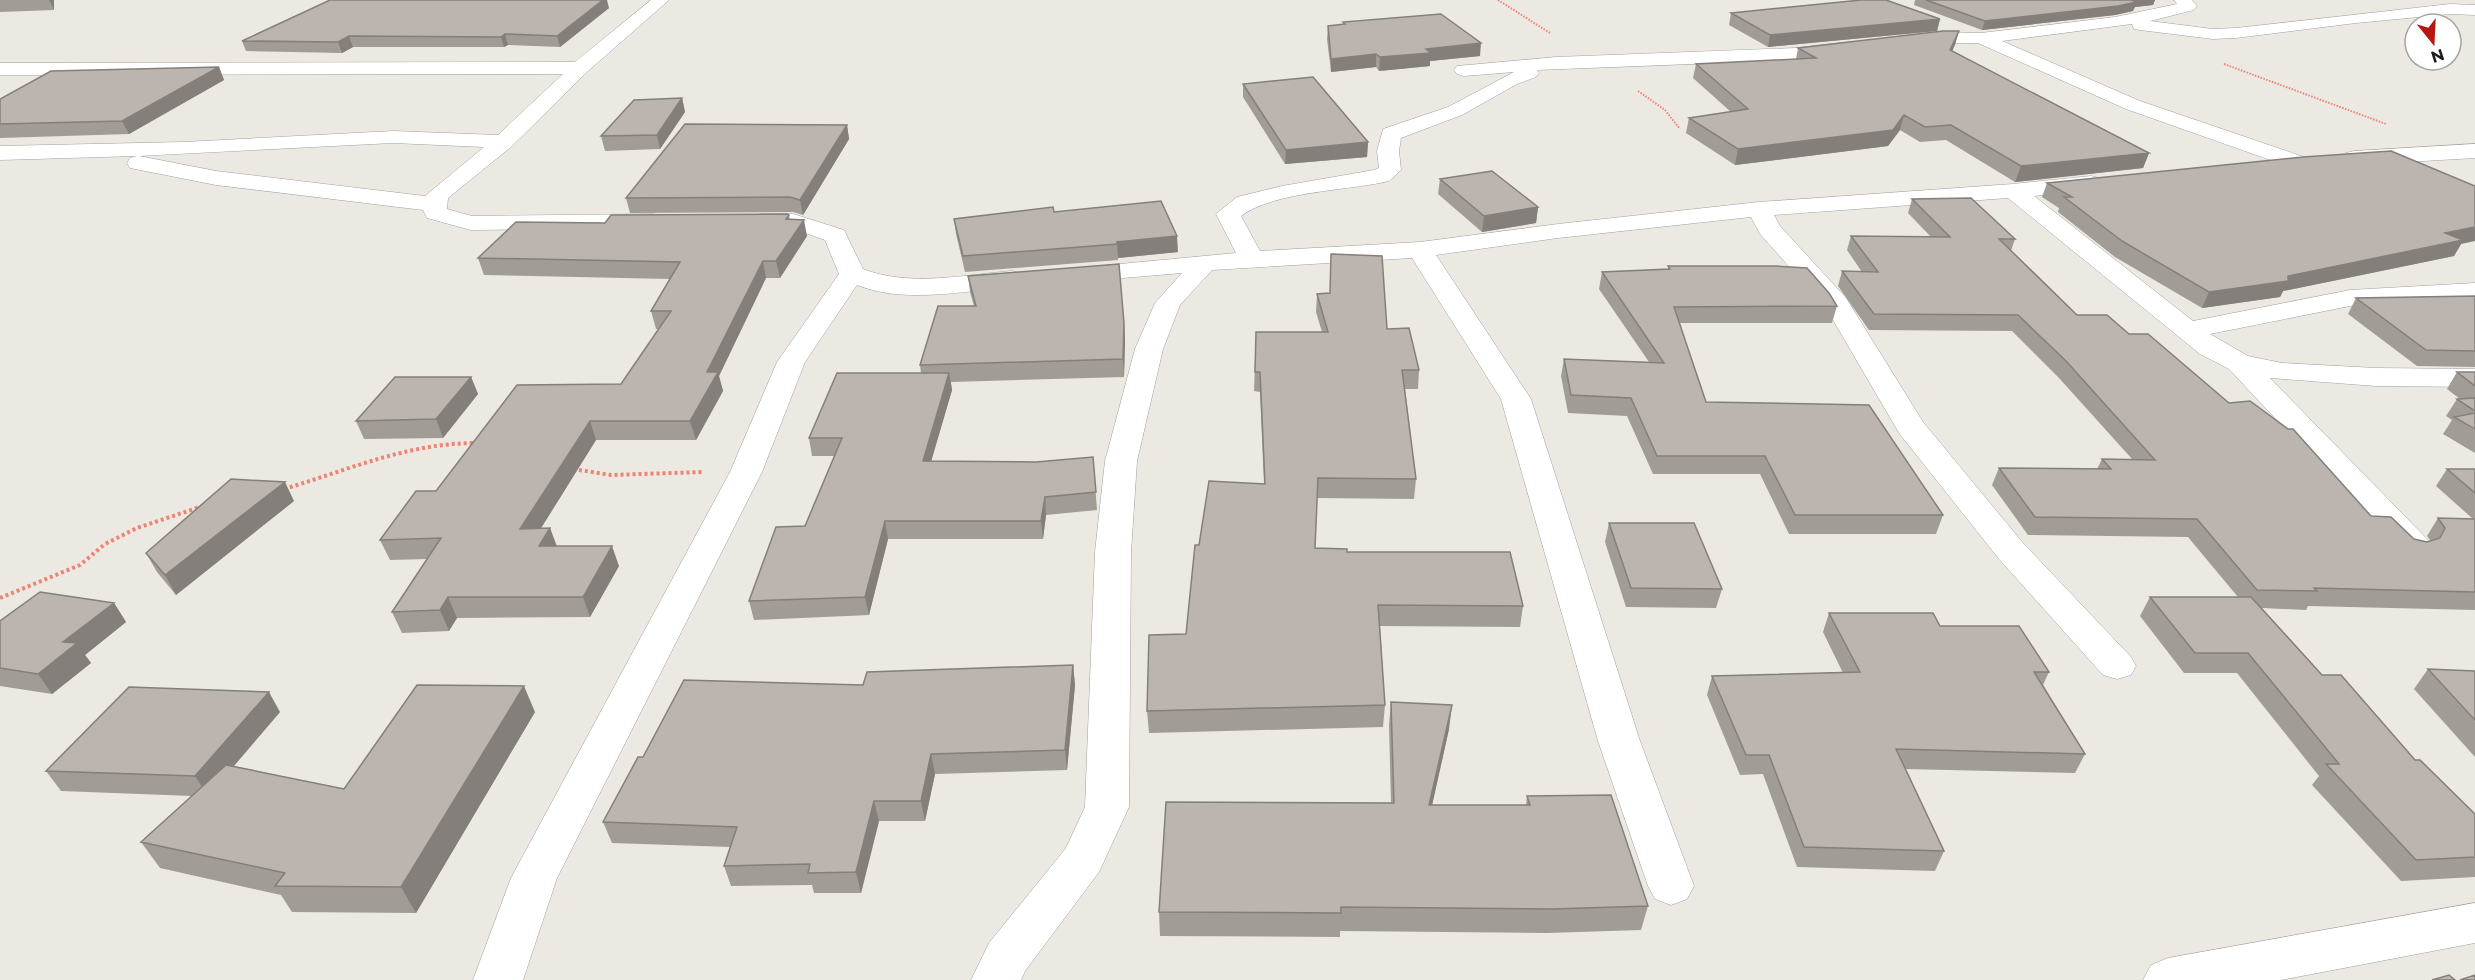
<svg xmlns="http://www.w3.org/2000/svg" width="2475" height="980" font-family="Montserrat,sans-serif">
<rect width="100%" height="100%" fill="#ece9e2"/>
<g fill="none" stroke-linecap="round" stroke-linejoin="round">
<defs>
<path id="minor" d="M651,0H669L587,72L511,147L448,198L447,209L472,216L653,214L662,216L665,221L662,226L653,228L471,230L427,218L423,210L216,185L130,168L127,163L130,158L137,156L0,160V146L184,142L393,131L498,135L563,74L0,75V63L575,62ZM393,143L484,147L425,196L216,171L139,156Z
M2174,0H2192L2197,6L2194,10L2150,21L2213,29L2236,28L2450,4L2475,5V15L2450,14L2356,23L2236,38L2213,39L2140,30L2134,29L2132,24L2002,41L2140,101L2304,157L2307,162L2304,167L2296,169L2126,109L1978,43L1907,44L1904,40L1907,36L1939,32L1981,33L2115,17L2177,4Z
M1841,43L1848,45L1850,49L1848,53L1796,60L1537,70L1539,73L1536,77L1517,84L1462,115L1401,138L1399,151L1401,170L1389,181C1347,191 1275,191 1241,216L1260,251L1420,242L1558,224L1759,202L2013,184L2091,176L2099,178L2102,183L2099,188L2034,196L2193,321L2350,290L2475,283V299L2350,306L2210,334L2248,356L2282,363L2376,368L2475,369V387L2376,386L2270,378L2427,539L2432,547L2427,555L2415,558L2403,555L2229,369L2200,354L2008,198L1774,215L1780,226L1846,298L1923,422L2023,543L2131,657L2136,666L2131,675L2117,679L2103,675L1999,559L1899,433L1826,308L1760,234L1751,217L1558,238L1436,255L1531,399L1640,741L1694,886L1687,899L1671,905L1655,899L1648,886L1598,741L1501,399L1412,258L1212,270L1180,305L1163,349L1137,461L1131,552L1129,807L1099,872L1025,971L1021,980H971L989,943L1066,848L1085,807L1095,552L1105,461L1135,349L1155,303L1182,273L1076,282L1067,279L1063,274L1067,269L1236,253L1216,214L1237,197L1282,186L1374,170L1379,168L1377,151L1383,129L1448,107L1514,72L1464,76L1457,74L1454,70L1457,66L1556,57L1796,48Z
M2475,144V158L2354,165L2346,163L2343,158L2346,153L2354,151Z
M761,214H793L844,230L863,269C909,287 963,275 1012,271L1021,273L1025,279L1021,285L1012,287C963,291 904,304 857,285L805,362L762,472L557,878L523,980H473L511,878L730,472L777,362L839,274L825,240L791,228L752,226L749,221L752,216Z
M2475,903V943L2281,980H2143L2151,965L2168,958Z"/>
</defs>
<!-- minor casing -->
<use href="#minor" stroke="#a0a0a0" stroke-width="1"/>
<!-- path-far1 -->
<path stroke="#ed8473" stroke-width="2" stroke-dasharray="1.5 1.5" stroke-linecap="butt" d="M1498,0L1550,33
M2224,64L2386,124
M1638,91L1665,110L1680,129"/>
<!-- path -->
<path stroke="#ed8473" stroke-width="4" stroke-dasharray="3 3" stroke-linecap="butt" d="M573,469L611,475L703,472
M284,489C348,470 408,443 476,443
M0,598L80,565L105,544L137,528L203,506"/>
<!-- minor -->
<use href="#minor" fill="#fff" fill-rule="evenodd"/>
</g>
<!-- wall -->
<path fill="#a29c96" d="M0,0H54V10L0,12Z
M1915,0H2155L2153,5L2135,7L2133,11L2115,15L1982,30L1914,5Z
M609,8L560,47L508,45L504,47H353L342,53L246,51L242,41Z
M1731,13L1940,19L1937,31L1768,47L1729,25Z
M1343,22L1480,56L1430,61V66L1379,71L1376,67L1331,72L1327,39L1328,26L1343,24Z
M1959,31L1952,51L2149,153L2143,168L2015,182L1946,140L1920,142L1900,130L1888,146L1735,165L1686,133L1689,118L1731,112L1693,78L1696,64L1796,59L1798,48Z
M219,67L224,80L129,134L0,138V99Z
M1243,84L1368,142L1367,157L1285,164L1243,97Z
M682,98L685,112L660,149L605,151L601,136Z
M847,125L849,139L803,215L793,212L630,213L626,198Z
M1440,179L1538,207L1536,223L1482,232L1438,194Z
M2047,183L2461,244L2454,256L2283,291L2280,297L2202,308L2115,257L2058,212L2059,208L2042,197Z
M1912,199L2015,239L2011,251L2077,315L2129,334L2229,403L2371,516L2414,539L2427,542L2431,541L2427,536L2438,518L2473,519L2436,486L2447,469H2475V610L2308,606L2306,610L2262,608L2322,675L2475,814V877L2401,881L2312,785L2319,776L2237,673H2184L2140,616L2150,597H2238L2188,537L2028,535L1992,485L1999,468L2097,469L2102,459H2132L2059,378L2012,331L1869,330L1838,286L1842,271L1862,272L1847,250L1851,236L1931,237L1908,213Z
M789,215L790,220L807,236L780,278H766L719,376L723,391L696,440H596L541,528H550L557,546L619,566L590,617L457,618L449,631L402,633L392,612L427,559L390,560L380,540L436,491L621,384L659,329H656L651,311L670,279L484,275L478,258L605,223Z
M954,219L1178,252L1118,258V260L965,272L956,234Z
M1331,254L1387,329L1419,370L1418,389H1405L1416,479L1414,499L1317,498L1315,548L1347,552L1523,606L1520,627L1380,626L1385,705L1383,727L1149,733L1147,711L1186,634L1199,545L1264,484L1260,392L1254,391L1256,332H1322L1316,312L1317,294L1330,293Z
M1668,266L1837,306L1832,323H1679L1706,402L1943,515L1936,534H1789L1760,474H1653L1627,416L1568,413L1561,376L1564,359L1649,362L1599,289L1602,272L1668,269Z
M968,276L1124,323L1125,340L1124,377L951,382L952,390L931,461L1036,462L1093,457L1097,510L1046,515L1043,539H888L869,615L754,620L749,601L805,526L835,456H812L809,438L921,373L920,365L974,306L970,292Z
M2475,296V367L2417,366L2348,314L2356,298Z
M2457,372H2475V453L2443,434L2452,420L2446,416L2457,399H2460L2447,389Z
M471,377L478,394L443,438L364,439L356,421Z
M294,501L176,595L157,572L146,553Z
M1609,523L1722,589L1716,608L1626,607L1605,542Z
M114,603L126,622L85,655L91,663L52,694L0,686V621Z
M1829,613L1940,626L2049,672L2043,685L2085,754L2075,773L1905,769L1944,851L1935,871L1797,867L1763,774L1740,775L1707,695L1712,676L1843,673L1823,632Z
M1073,665L1075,685L1067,770L935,774L925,821H879L861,893H814L812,885L731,886L724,866L730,847L612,843L603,822L863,685Z
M2428,669L2475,671V757L2414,689Z
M1391,702L1449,729L1432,805H1526L1527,796L1648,906L1641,930L1547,933L1340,931V937L1160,936L1159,912L1391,803L1389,725Z
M280,712L234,766L344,789L535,712L416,913L292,912L281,895L160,868L141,842L192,796L61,791L46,771Z"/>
<!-- shaded-wall -->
<path fill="#847f7a" d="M49,0H54V10Z
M603,0H607L609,8L560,47L557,36Z
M2128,0H2155L2153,5L2135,7L2133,11L2115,15L1982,30L1985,21Z
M1940,19L1937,31L1768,47L1770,35Z
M1959,31L1955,45L1946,64L1950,50Z
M505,34L508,45L504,47L501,37Z
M349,36L353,47L342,53L338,42Z
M1481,43L1480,56L1430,61V66L1379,71L1380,57L1426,49Z
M1376,54V67L1331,72V59Z
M219,67L224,80L129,134L122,121Z
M682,98L685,112L660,149L657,135Z
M1904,115L1900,130L1888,146L1735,165L1738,149Z
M847,125L849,139L803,215L800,200Z
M1368,142L1367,157L1285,164L1286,150Z
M2149,153L2143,168L2015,182L2021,166Z
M1538,207L1536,223L1482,232L1484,216Z
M804,220L807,236L780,278L776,261Z
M2475,227V241L2461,244L2454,256L2283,291L2280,297L2202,308L2209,292L2288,276L2445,233Z
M1177,236L1178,252L1118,258L1117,242Z
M763,261L766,278L719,376L723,391L696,440L690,421L707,372Z
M1124,323L1125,340L1124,377L1123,359Z
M949,373L952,390L926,479L923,461Z
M471,377L478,394L443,438L436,419Z
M590,421L596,440L528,549L520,529Z
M285,482L294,501L176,595L165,575Z
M1045,497L1046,515L1043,539L1041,521Z
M885,521L888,539L869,615L865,597Z
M550,528L557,548L539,546Z
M612,546L619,566L590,617L583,597Z
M448,597L457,618L449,631L440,610Z
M114,603L126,622L85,655L91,663L52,694L38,674L63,642Z
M1073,665L1075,685L1067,770L1065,750Z
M524,686L535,712L416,913L401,887Z
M269,692L280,712L208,796L195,776Z
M1452,705L1449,729L1427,828L1429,805Z
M931,754L935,774L925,821L921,801Z
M874,801L879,821L861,893L856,872Z"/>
<!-- building -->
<path fill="#bcb5af" stroke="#847f7a" stroke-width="1.5" d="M330,0H603L557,36L505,34L501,37L349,36L338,42L242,41Z
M1861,0H1886L1940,19L1770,35L1731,13Z
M1926,0H2131L2137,2L2118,6L1985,21Z
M1441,14L1481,43L1426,49L1431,53L1380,57L1376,54L1331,59L1328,26L1345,24L1343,22Z
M1943,31H1959L1950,50L2149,153L2021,166L1951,125L1925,127L1904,115L1893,130L1738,149L1689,118L1748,109L1696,64L1816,58L1798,48Z
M219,67L122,121L0,124V99L51,71Z
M1313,77L1368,142L1286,150L1243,84Z
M682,98L657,135L601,136L634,100Z
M685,124L847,125L800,200L790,197L626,198Z
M2391,151L2475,186V227L2445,233L2463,240L2288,276V281L2209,292L2122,241L2064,197H2072L2047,183L2303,157Z
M1492,171L1538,207L1484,216L1440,179Z
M1971,198L2015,239H1999L2077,315H2107L2129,334H2148L2229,403L2250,401L2288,429H2293L2371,516L2391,517L2414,539L2427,542L2440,538L2445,528L2438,518L2475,519V592L2314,588L2317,591L2257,590L2197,519L2035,517L1999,468L2111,469L2102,459L2155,460L2066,361L2018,315L1874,314L1842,271L1878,272L1851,236L1950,237L1912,199Z
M1161,201L1177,236L1117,242L1118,244L963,256L954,219L1053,207L1054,212Z
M787,214L789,215L786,219L804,220L776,261H763L707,372H718L690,421H590L520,529L550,528L539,546H612L583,597H448L440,610L392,612L441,538L380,540L416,491H436L517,385L621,384L671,311H651L680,262L478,258L516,222L605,223L611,215Z
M1331,254L1382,256L1387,329L1409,328L1419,370H1402L1416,479L1318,478L1315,548L1347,549V552H1510L1523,606L1378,605L1385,705L1147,711L1149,635L1186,634L1195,545H1199L1209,481L1265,484L1260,372H1255L1256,332H1328L1317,294L1330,293Z
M1119,264L1124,323L1123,359L920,365L938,306H976L968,276Z
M1668,266H1776L1807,268L1829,293L1837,306L1674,307L1706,402L1869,405L1943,515H1795L1765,456H1657L1631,398L1571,395L1564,359L1664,363L1602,272L1670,269Z
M2475,296V351L2426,350L2356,298Z
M2457,372H2475V386Z
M837,373H949L923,461L1036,462L1093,457L1096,492L1045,497L1041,521H885L865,597L749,601L776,527L805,526L842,438H809Z
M395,377H471L436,419L356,421Z
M2475,398V411L2457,399Z
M2475,413V429L2454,417Z
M2447,469H2475V493Z
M231,479L285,482L165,575L146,553Z
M1609,523H1694L1722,589L1631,588Z
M40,592L114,603L63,642L77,643L38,674L0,668V621Z
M2150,597H2251L2322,675H2341L2415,760H2420L2475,814V857L2416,860L2326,764H2339L2248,653H2195Z
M1829,613H1933L1940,626H2019L2049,672H2034L2085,754L1896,749L1944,851L1804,847L1769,755H1746L1712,676L1860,672Z
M1073,665L1065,750L931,754L921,801H874L856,872L808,873L810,864L724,866L737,827L603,822L638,757H643L684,680L863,685L867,672Z
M2428,669L2475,671V720Z
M417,685L524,686L401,887L275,886L285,873L141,842L226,765L344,789Z
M129,687L269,692L195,776L46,771Z
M1391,702L1452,705L1429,805H1530L1527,796L1611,795L1648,906L1552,909L1341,907V913L1159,912L1166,802L1394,803Z
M2449,975L2455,980H2432Z
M2475,975V980H2460Z"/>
<!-- north arrow -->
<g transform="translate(2433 42) rotate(162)"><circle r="28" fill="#ffffff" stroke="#a4a4a4" stroke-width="1.5"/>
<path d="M0-4.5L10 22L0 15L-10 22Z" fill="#b61812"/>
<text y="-9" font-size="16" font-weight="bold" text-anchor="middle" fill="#1c1c1c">N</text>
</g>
</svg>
